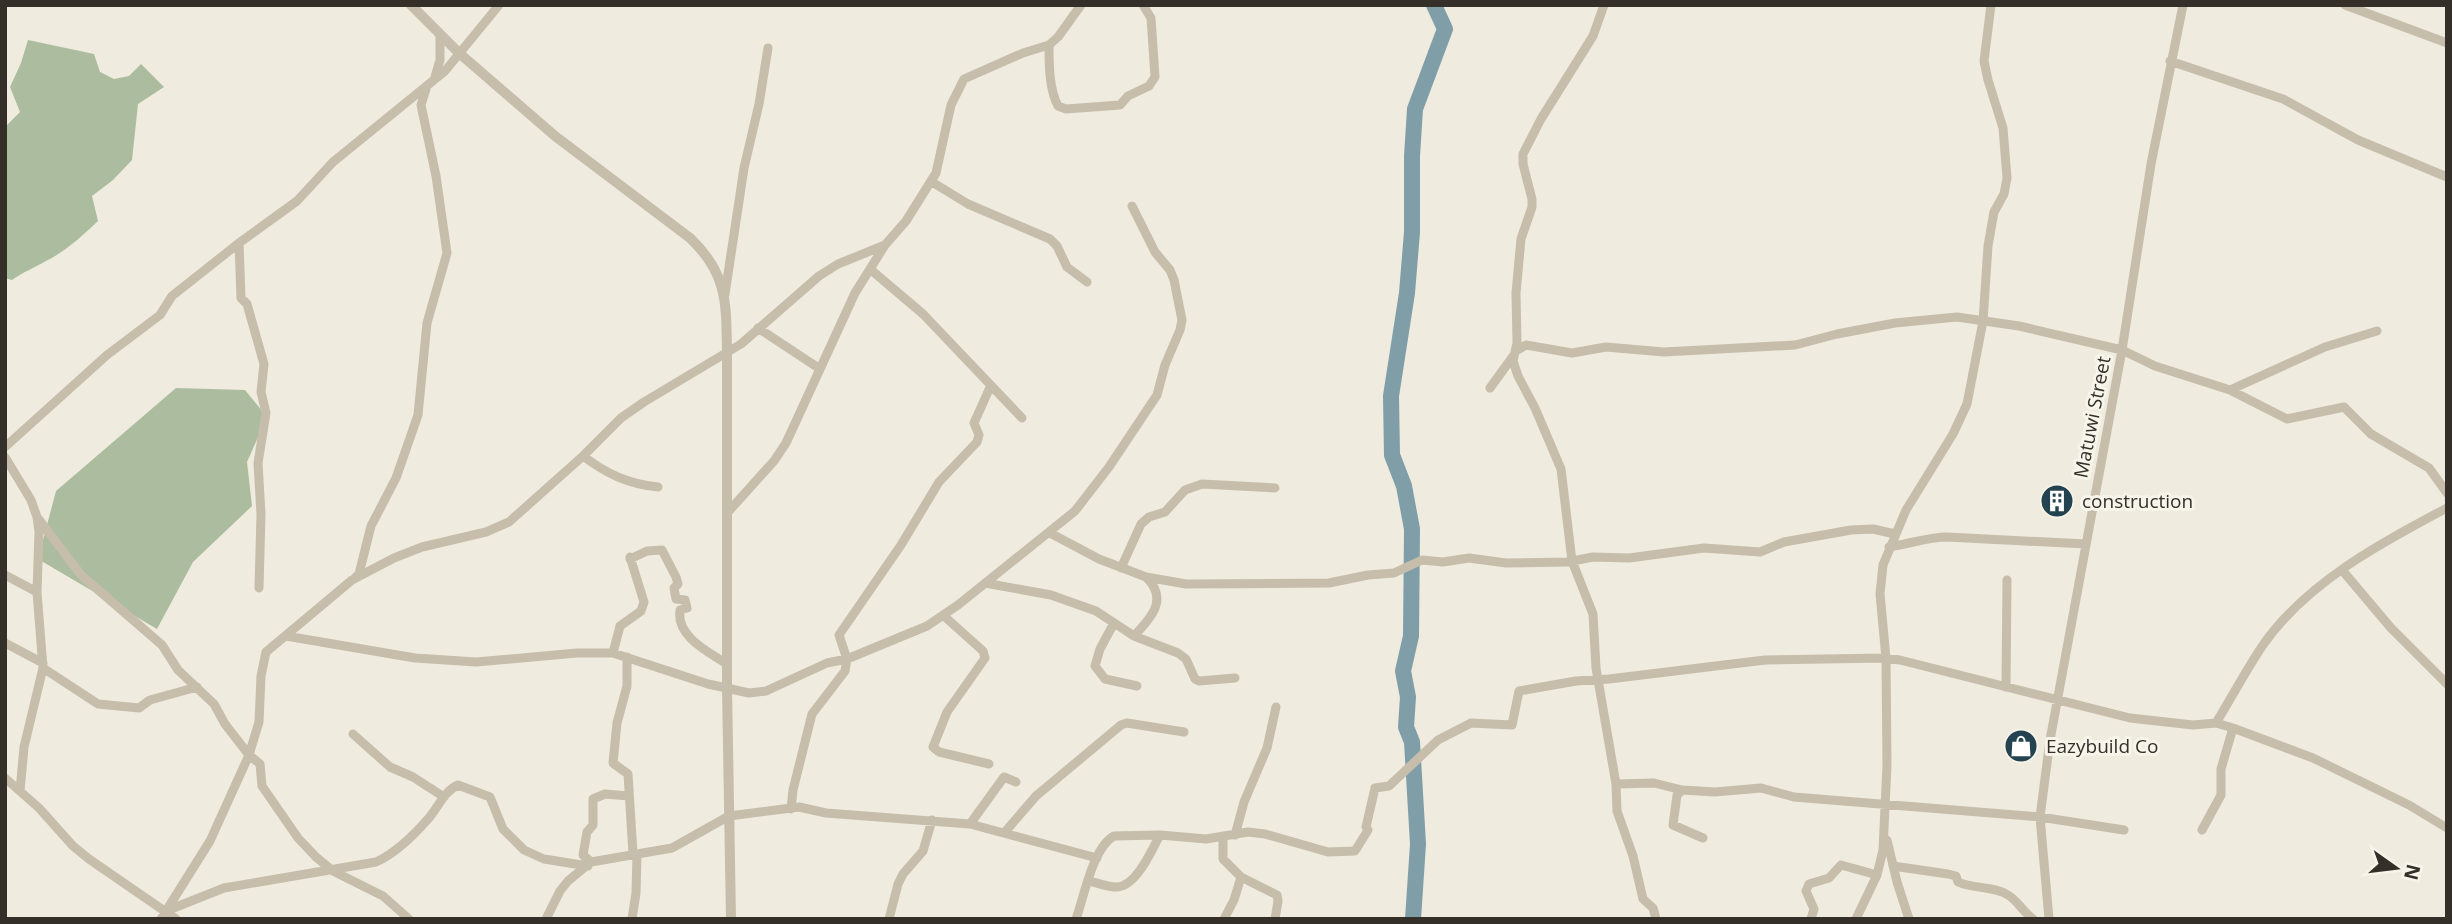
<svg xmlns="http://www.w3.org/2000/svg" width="2452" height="924" font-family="'Open Sans',sans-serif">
<rect width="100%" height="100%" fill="#efebde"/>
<!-- green -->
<path fill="#acbc9f" d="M28,40L94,54L100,72L114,79L129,76L141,64L164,87L138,104L132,160L113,180L92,196L98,221C82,236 66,251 46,261C34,268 23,272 12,280L5,278V127L20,112L10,87L21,63Z
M176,388L245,390L267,417L247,462L252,506L193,562L157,629L38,559L56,491Z"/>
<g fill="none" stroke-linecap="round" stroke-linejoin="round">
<!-- river -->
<path stroke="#809ea8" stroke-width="16" d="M1413,919L1418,844L1412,742L1406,727L1408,697L1403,671L1411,636L1412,529L1404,486L1392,455L1391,396L1407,293L1412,232V156L1415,109L1445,29L1434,5"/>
<!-- minor -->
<path stroke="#c6bdab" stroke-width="9" d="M1604,5L1593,36L1541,119L1523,154V164L1532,199V207L1521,239L1516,293L1517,343L1513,361L1518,376L1535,408L1561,469L1572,561L1593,614L1596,668L1616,784L1617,811L1633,856L1643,899L1653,908L1656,919
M2345,5L2447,43
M1049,45C1049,64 1049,89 1058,106L1066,109L1120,105L1128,96L1149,86L1155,77L1151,18L1143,5
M2170,61L2283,99L2358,140L2447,177
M435,77L440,60V34
M932,182L968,204L1050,239L1057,246L1067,267L1087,282
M870,269L923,314L1022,418
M725,294L744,168L759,104L768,48
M758,328L820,369
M1516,351L1526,345L1572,353L1606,347L1664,352L1795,345L1837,334L1895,323L1957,317L2019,326L2122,350L2155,366L2230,390L2287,419L2344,407L2371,434L2429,468L2447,493
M1490,388L1514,355
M2230,390L2325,347L2377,331
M5,447L107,355L160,315L172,296L239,243
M583,456C607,474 628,484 658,487
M5,457L31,500L37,517L39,532L37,592L43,668L24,747L20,791
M728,512L774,461L786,443L855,293L885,245L906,221L936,173L951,105L964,79L1023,53L1049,45L1058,37L1081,5
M37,517L81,575L162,645L178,670L214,704L225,724L249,755L260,764L262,786L298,838L316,857L333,871L383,896L409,919
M1050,533L1099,559L1146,577L1186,584L1329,583L1368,575L1394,573L1422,560L1443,562L1469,558L1506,563L1567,562L1593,557L1629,558L1704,548L1760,552L1784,542L1851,530L1873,529L1895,534
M1889,547C1909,544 1928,537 1947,537L2086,544
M630,559L647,551L662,550L676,577L678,584L674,588L676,599L685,600L687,608L680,610C676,637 709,652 727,664
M1121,568L1141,524L1149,517L1165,512L1185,490L1202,484L1275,488
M2342,570L2391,628L2447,684
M5,575L37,592
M355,578L359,574L371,526L396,478L418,415L427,323L447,253L436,176L421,105L427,86
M985,583L1051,595L1096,611L1134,636L1178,653L1186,659L1195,679L1199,681L1235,678
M259,588L261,514L258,463L266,413L261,392L264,364L247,304L241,298L239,243L297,201L333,162L445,71L499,5
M944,616L983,651L985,658L947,712L933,747L939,752L989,764
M1114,623L1100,649L1095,666L1105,679L1137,686
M286,636L415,658L476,662L577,653H613L708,684L749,693L766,691L827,663L847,659L927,626L958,605L1075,511L1109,467L1157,395L1165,365L1180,330L1182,320L1174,280L1170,270L1155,252L1132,206
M1134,636C1150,619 1169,600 1147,578
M5,643L43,663
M613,653L620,626L641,611L644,602L630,557
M627,657V686L617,723L613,763L628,774L633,854
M43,668L98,704L139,708L150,700L197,687
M2006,687L2007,580
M2216,723C2232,697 2246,670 2263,645C2307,582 2381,543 2447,508
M353,734L390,767L413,777L444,797
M5,778L39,808L73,846L89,859L176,919
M1616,784L1654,783L1682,790
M791,809L793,790L812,714L845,671L847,659L839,635L901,545L939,482L977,442L979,435L974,423L991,385
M970,824L1004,777L1016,782
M2202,830L2221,795V769L2233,728
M1005,832L1036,796L1121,725L1127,723L1184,732
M1235,835L1244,802L1267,748L1276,707
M1223,838V859L1241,877L1277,895L1278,901L1275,919
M1703,838L1673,825L1677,795L1682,790L1715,792L1761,788L1794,797L2040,817L2124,830
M1887,840L1897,882L1909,919
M591,862L583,855L587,832L593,825V799L605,794L629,796
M1893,866L1948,874L1956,876L1958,882C1974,889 1994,886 2008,895C2018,901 2023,912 2033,919
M1089,881C1098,883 1108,887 1117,887C1137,886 1152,849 1160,835
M166,911L224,888L376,862C396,853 414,835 428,819C438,808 444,791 458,785L490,797L503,829L524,850L544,859L588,866
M161,919L210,841L249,755L259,722L261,676L266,652L352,580L394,558L422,547L486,532L509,522L583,456L621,418L644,402L741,344L819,276L838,264L885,245
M546,919L560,891L568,881L591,862L672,848L729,816L799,807L826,813L970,824L1097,858
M632,919L636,893L637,854
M889,919L898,884L903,874L923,851L932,820
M1076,919C1084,897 1093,847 1114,836L1160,835L1206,839L1248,832L1265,834L1328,852L1355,851L1368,830L1366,827L1375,788L1389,786L1438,740L1471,723L1512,725L1519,691L1576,681L1609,679L1765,660L1886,658L1900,660L2130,718L2193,725L2216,723L2233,728L2313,758L2409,805L2447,828
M1224,919L1234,900L1241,877
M1811,919L1814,909L1806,891L1809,884L1829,878L1841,865L1877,875
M1856,919L1877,875L1883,850L1887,765L1886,658L1880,594L1883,565L1906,510L1953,434L1967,404L1983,321L1988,246L1994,212L2004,194L2007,178L2003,128L1988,80L1984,61L1991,5
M2049,919L2040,817L2050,740L2122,350L2151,164L2183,5"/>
<!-- tertiary -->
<path stroke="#c6bdab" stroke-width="10" d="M411,5L459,53L555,136L690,238C728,274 726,303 727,352V688L731,919"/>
</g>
<!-- icons -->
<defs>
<symbol id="building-disc" viewBox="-11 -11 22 22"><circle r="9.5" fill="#244351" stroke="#f7f4e9"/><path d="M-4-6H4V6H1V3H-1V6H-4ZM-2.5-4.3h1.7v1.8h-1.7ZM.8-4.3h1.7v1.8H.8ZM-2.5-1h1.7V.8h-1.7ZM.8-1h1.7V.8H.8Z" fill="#fff"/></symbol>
<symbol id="shop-disc" viewBox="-11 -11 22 22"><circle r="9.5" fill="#244351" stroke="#f7f4e9"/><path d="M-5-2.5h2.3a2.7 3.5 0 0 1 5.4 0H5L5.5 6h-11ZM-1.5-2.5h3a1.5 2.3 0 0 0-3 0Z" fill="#fff"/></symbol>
</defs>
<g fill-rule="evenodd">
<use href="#building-disc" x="2038" y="482" width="38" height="38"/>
<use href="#shop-disc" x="2002" y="727" width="38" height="38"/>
</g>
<g text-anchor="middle" stroke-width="6" stroke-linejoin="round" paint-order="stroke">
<!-- street labels -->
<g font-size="19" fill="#342f29" stroke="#f7f4e9">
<text transform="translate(2092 417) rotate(-79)" y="7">Matuwi Street</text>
</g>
<!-- poi labels -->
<g font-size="19" fill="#342f29" stroke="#f7f4e9" text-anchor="start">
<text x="2082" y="508">construction</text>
<text x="2046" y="753">Eazybuild Co</text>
</g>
</g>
<!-- border -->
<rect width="2452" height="924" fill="none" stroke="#342f29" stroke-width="14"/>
<!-- north arrow -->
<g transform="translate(2396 868) rotate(104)" stroke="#f7f4e9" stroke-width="5" paint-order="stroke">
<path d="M0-5L12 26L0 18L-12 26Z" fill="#342f29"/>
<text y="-10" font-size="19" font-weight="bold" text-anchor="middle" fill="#342f29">N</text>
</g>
</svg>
